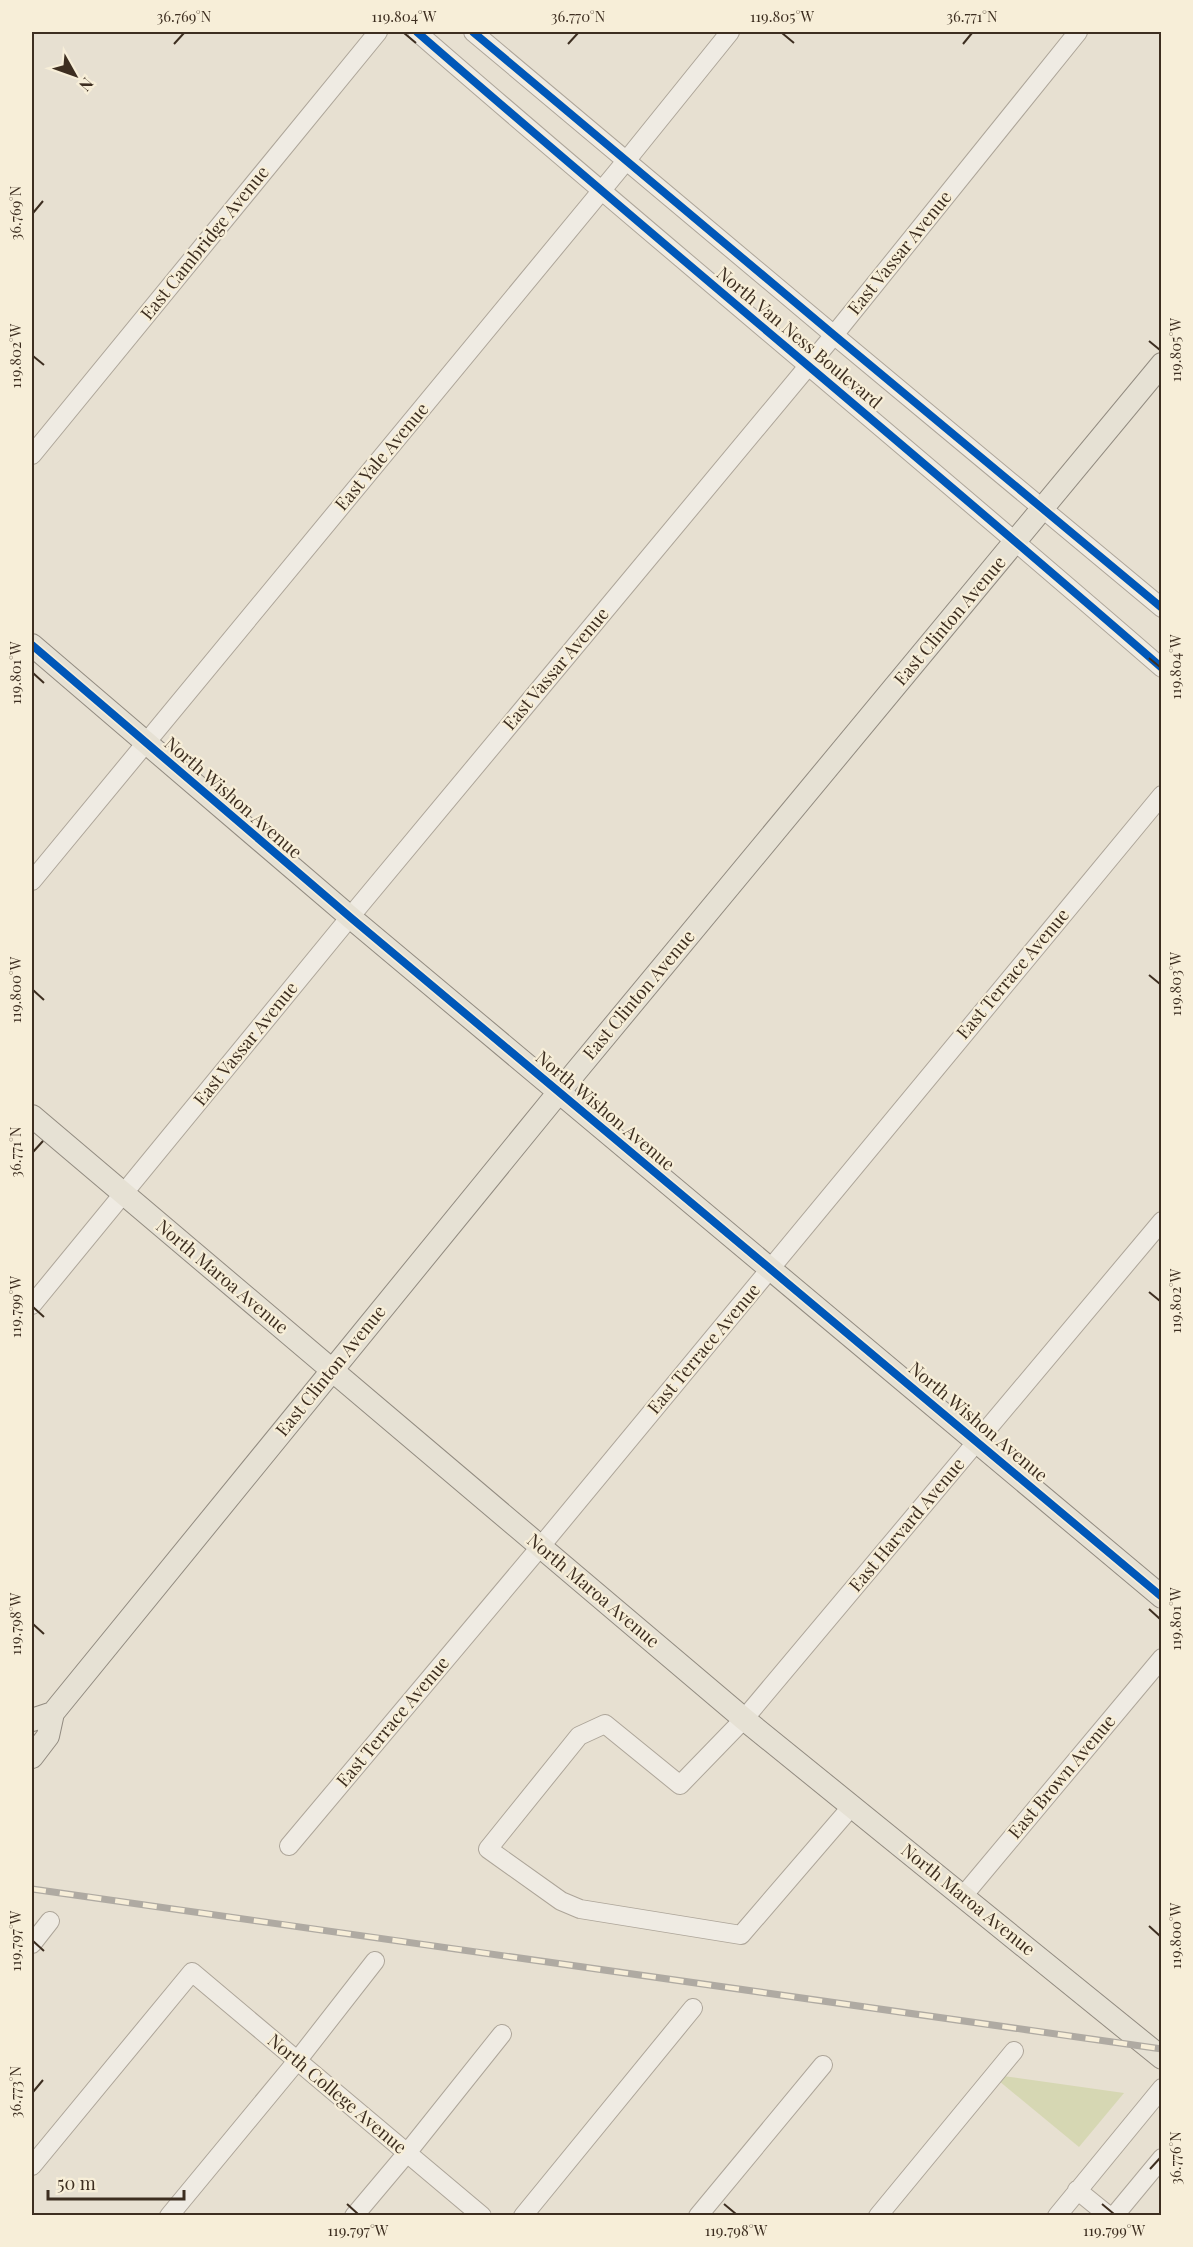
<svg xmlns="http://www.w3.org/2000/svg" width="1193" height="2247" font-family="'Playfair Display',serif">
<rect width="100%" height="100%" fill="#e7e0d1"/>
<!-- green -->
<path fill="#d6d7b3" d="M1003,2076L1124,2093L1079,2147L999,2081Z"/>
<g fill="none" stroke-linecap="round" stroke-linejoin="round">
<defs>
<path id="minor" d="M417,32C663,246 915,453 1162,668
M473,32L834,335L1162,608
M32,455L378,32
M32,881L626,161L730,32
M32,1305L350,917L834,335L1078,32
M852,1806L741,1935L580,1909L561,1901L488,1849L579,1736L605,1724L680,1785L744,1719L1162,1221
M289,1846L541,1546L1162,795
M963,1896L1162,1658
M32,1944L50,1921
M32,2166L192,1972L482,2216
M1077,2190L1109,2216
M169,2216L297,2061L375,1961
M354,2216L407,2153L502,2034
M523,2216L693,2008
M698,2216L823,2065
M878,2216L1014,2051
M1057,2216L1162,2088
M1114,2216L1162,2158"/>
<path id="major" d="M32,645L350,917L1162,1597
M32,1116L744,1719L1162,2058
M32,1720L53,1713
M32,1757L48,1736L53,1713L559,1092L1162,364"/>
</defs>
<!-- minor casing -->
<use href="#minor" stroke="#ada599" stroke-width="20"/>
<!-- major casing -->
<use href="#major" stroke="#928b80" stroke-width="24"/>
<!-- minor -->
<use href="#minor" stroke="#efebe3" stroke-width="18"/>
<!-- major -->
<use href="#major" stroke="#e6e1d4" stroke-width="22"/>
<defs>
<path id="rail" d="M32,1889L1162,2049"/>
</defs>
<!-- rail casing -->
<use href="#rail" stroke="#afaaa2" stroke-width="7"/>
<!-- rail -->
<use href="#rail" stroke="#f7eed8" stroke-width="4.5" stroke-dasharray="14" stroke-linecap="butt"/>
<defs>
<path id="cycleway" d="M417,32C663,246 915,453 1162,668
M473,32L834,335L1162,608
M32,645L350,917L1162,1597"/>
</defs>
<!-- cycleway casing -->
<use href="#cycleway" stroke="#f7eed8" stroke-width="11"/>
<!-- cycleway -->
<use href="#cycleway" stroke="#0057b8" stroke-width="8"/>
</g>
<!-- ticks -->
<path fill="none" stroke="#3d2e20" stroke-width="2" d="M404,33L416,43M782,33L794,43M174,44L184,33M568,44L578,33M963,44L972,33M33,213L43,201M1149,341L1160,350M33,356L44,365M1149,658L1160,667M33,673L44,683M1149,975L1160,984M33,990L44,1000M33,1152L43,1141M1149,1292L1160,1301M33,1307L44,1317M1149,1609L1160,1619M33,1624L44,1634M1149,1926L1160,1936M33,1941L44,1951M33,2092L43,2080M1150,2169L1160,2158M347,2204L358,2214M724,2204L736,2214M1102,2204L1114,2214"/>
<g text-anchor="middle" stroke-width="4.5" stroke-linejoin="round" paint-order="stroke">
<!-- street labels -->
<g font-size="18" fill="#3d2e20" stroke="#f7eed8">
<text transform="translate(205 243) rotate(-51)" y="6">East Cambridge Avenue</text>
<text transform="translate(900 253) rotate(-51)" y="6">East Vassar Avenue</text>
<text transform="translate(799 338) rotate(40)" y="6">North Van Ness Boulevard</text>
<text transform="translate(382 457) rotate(-50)" y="6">East Yale Avenue</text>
<text transform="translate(950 621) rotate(-50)" y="6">East Clinton Avenue</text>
<text transform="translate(556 669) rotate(-50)" y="6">East Vassar Avenue</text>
<text transform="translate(233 798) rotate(41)" y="6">North Wishon Avenue</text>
<text transform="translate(1013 974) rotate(-50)" y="6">East Terrace Avenue</text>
<text transform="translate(639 995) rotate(-50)" y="6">East Clinton Avenue</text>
<text transform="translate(246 1044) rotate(-51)" y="6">East Vassar Avenue</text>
<text transform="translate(605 1111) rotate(40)" y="6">North Wishon Avenue</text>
<text transform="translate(222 1277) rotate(40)" y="6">North Maroa Avenue</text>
<text transform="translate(704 1349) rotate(-50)" y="6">East Terrace Avenue</text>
<text transform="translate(331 1371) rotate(-51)" y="6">East Clinton Avenue</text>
<text transform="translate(978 1422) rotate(40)" y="6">North Wishon Avenue</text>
<text transform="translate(907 1525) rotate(-50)" y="6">East Harvard Avenue</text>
<text transform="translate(593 1591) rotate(40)" y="6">North Maroa Avenue</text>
<text transform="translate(393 1722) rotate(-50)" y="6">East Terrace Avenue</text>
<text transform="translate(1062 1777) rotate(-50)" y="6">East Brown Avenue</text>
<text transform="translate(968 1900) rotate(39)" y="6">North Maroa Avenue</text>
<text transform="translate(337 2094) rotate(40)" y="6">North College Avenue</text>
</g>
</g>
<!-- border -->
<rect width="1193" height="2247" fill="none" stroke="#f7eed8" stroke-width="66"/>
<!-- north arrow -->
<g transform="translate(75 75) rotate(130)" stroke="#f7eed8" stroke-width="4.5" paint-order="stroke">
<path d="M0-4.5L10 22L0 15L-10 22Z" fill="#3d2e20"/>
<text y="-9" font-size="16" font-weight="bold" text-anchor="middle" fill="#3d2e20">N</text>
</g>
<!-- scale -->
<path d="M48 2190v9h136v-9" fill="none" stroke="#3d2e20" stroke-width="3"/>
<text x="57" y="2190" font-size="18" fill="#3d2e20" stroke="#f7eed8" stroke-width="4.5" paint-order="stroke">50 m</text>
<rect x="33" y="33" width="1127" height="2181" fill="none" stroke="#3d2e20" stroke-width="2"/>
<g font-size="15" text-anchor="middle" fill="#3d2e20">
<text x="184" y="22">36.769°N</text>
<text x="404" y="22">119.804°W</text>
<text x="578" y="22">36.770°N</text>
<text x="782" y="22">119.805°W</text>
<text x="972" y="22">36.771°N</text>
<text transform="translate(16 213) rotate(-90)" y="5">36.769°N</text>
<text transform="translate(1176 350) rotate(-90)" y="5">119.805°W</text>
<text transform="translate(16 356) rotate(-90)" y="5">119.802°W</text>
<text transform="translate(1176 667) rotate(-90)" y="5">119.804°W</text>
<text transform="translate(16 673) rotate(-90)" y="5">119.801°W</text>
<text transform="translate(1176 984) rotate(-90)" y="5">119.803°W</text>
<text transform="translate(16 990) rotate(-90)" y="5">119.800°W</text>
<text transform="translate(16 1152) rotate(-90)" y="5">36.771°N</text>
<text transform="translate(1176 1301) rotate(-90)" y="5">119.802°W</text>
<text transform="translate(16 1307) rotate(-90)" y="5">119.799°W</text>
<text transform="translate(1176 1619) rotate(-90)" y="5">119.801°W</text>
<text transform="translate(16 1624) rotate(-90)" y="5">119.798°W</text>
<text transform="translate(1176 1936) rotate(-90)" y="5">119.800°W</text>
<text transform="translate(16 1941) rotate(-90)" y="5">119.797°W</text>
<text transform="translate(16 2092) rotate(-90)" y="5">36.773°N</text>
<text transform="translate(1176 2158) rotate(-90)" y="5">36.776°N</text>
<text x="358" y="2236">119.797°W</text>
<text x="736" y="2236">119.798°W</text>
<text x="1114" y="2236">119.799°W</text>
</g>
</svg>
